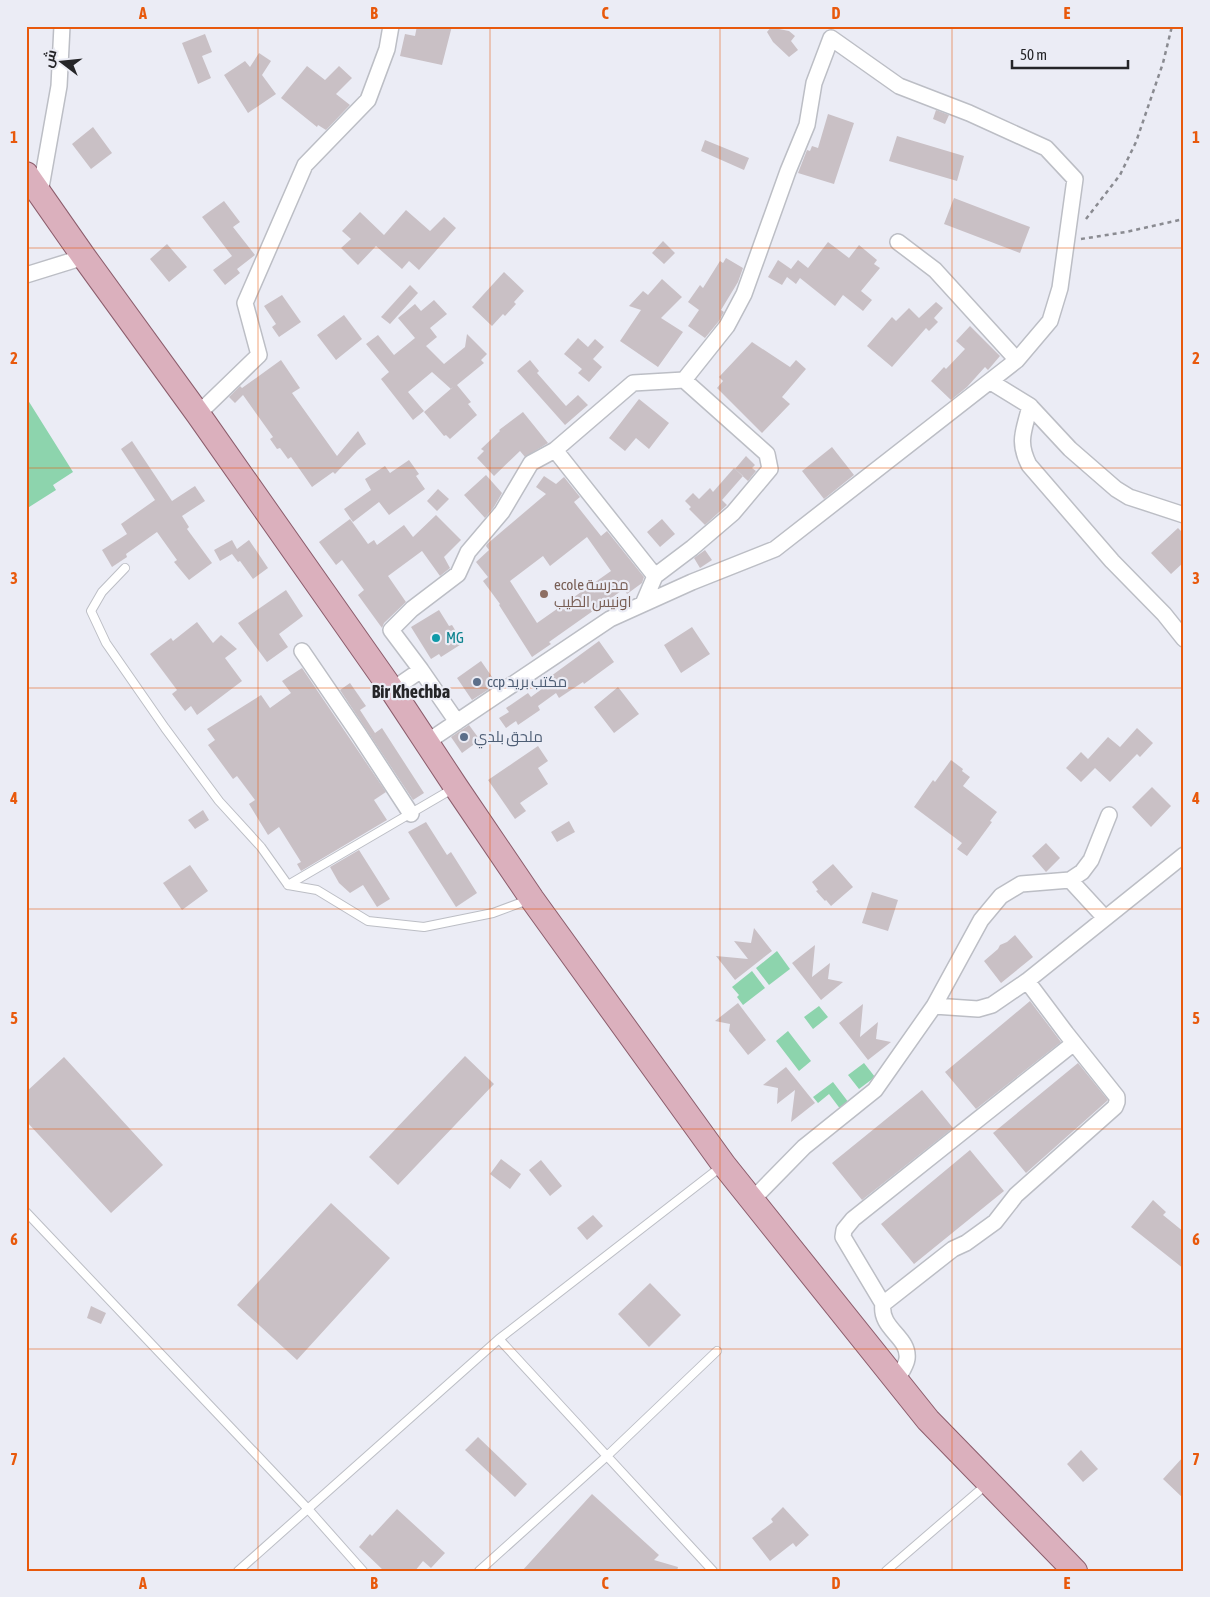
<svg xmlns="http://www.w3.org/2000/svg" width="1210" height="1597" font-family="'Asap Condensed',Cairo,sans-serif">
<rect width="100%" height="100%" fill="#ebecf5"/>
<!-- green -->
<path fill="#8dd4ad" d="M26,397L73,472L53,485L56,490L26,509Z
M777,951L790,969L769,985L756,968Z
M752,971L765,988L743,1005L737,997L739,995L732,987Z
M819,1006L828,1017L813,1029L804,1017Z
M788,1031L811,1061L799,1071L776,1041Z
M864,1063L875,1077L859,1089L848,1075Z
M833,1082L849,1103L841,1110L829,1094L818,1103L813,1097Z"/>
<!-- building -->
<path fill="#c9c0c5" fill-rule="evenodd" d="M417,26H452L442,65L400,56L405,34L415,36Z
M772,26H776L779,29L789,31L795,36L791,41L798,50L789,57L773,42L767,32Z
M205,34L212,52L202,56L211,78L198,84L182,43Z
M259,53L271,61L262,75L276,94L248,113L224,75L245,61L250,67Z
M307,66L325,80L339,66L352,78L336,94L350,105L326,130L318,125L317,127L281,98Z
M936,110L949,115L945,124L933,119Z
M828,114L854,123L834,184L798,173L807,150L810,151L812,146L818,148Z
M93,127L112,153L91,169L72,144Z
M897,136L964,156L957,181L889,161Z
M705,140L749,158L744,170L701,151Z
M954,198L1030,227L1020,253L944,224Z
M224,201L240,222L233,227L255,255L237,269L240,273L225,285L213,270L232,256L202,217Z
M406,210L430,231L444,217L456,228L419,270L409,261L402,269L376,246L358,265L341,248L351,239L342,231L360,212L384,235Z
M663,241L675,253L664,264L652,253Z
M828,242L849,258L859,245L877,260L874,264L880,268L861,291L872,300L863,311L843,295L835,306L800,278L796,284L787,277L782,285L768,277L778,260L791,269L798,260L808,268Z
M167,244L187,267L169,282L150,259Z
M726,258L743,268L738,282L721,310L724,312L719,321L705,338L688,326L699,310L688,302L700,285L703,288L720,261L723,263Z
M504,272L524,291L514,302L516,304L505,316L503,314L492,326L472,307Z
M662,279L682,297L661,318L683,332L658,367L620,341L641,310L629,306L643,291L648,295Z
M410,285L418,293L390,324L381,317Z
M282,295L301,322L279,337L272,327L276,324L264,306Z
M434,300L447,314L430,328L437,337L426,346L444,364L465,347L467,334L487,354L481,360L484,363L457,385L471,402L468,404L477,415L450,439L446,435L444,436L424,412L453,387L451,389L432,372L408,392L424,411L413,420L381,379L389,372L366,344L378,335L394,355L415,338L398,318L415,304L421,311Z
M936,302L943,308L934,318L938,322L929,331L926,328L892,367L867,346L892,317L896,321L909,308L919,318Z
M344,315L362,339L336,360L317,335Z
M970,326L1000,356L988,370L985,367L967,387L951,400L931,381L944,367L946,369L965,349L956,341Z
M578,338L588,347L595,339L604,347L593,359L602,367L589,382L578,373L582,369L564,354Z
M752,342L790,367L796,360L806,369L782,397L790,404L762,433L717,388L723,381L719,377Z
M281,360L300,388L292,393L337,456L358,431L366,444L358,450L335,474L333,472L312,487L291,457L288,459L280,448L277,449L270,439L273,437L243,395L235,403L229,397L240,386L242,388Z
M530,360L539,371L537,373L566,406L578,395L588,405L565,425L517,371Z
M639,399L669,423L649,449L636,438L625,451L609,438Z
M523,412L548,443L525,457L520,451L494,476L477,458L484,451L481,449L500,431L499,430Z
M132,441L172,501L195,486L205,501L182,516L189,527L187,529L212,563L189,580L174,562L177,560L157,532L126,554L127,557L112,567L102,550L127,534L121,524L155,500L121,449Z
M832,447L854,475L824,499L802,471Z
M746,456L755,465L752,468L756,471L748,481L735,469Z
M409,460L419,474L416,476L425,489L389,515L379,502L353,522L344,509L371,490L365,479L385,466L390,473Z
M734,468L743,476L722,500L727,505L705,525L689,509L691,507L685,501L693,493L699,499L710,488L713,492Z
M486,475L502,493L494,507L485,518L464,495Z
M544,476L556,484L564,477L580,497L574,502L601,536L607,531L644,577L642,583L627,594L624,589L549,642L551,644L532,657L499,605L500,604L483,581L488,577L476,562L489,550L486,546L487,544L546,494L536,487ZM587,537L611,571L537,623L510,581L543,556L550,566Z
M438,489L449,499L437,511L427,501Z
M436,515L461,540L444,557L450,568L440,576L422,551L388,576L406,602L384,623L382,628L358,595L364,590L342,560L336,565L319,542L350,519L368,544L374,540L377,545L404,525L413,537Z
M662,519L675,534L660,547L647,532Z
M1178,528L1184,534V562L1171,574L1151,553Z
M232,540L237,549L249,540L268,568L253,579L240,561L238,562L232,554L220,561L214,550Z
M705,550L712,560L700,568L694,558Z
M286,590L303,616L279,634L288,647L267,662L238,623Z
M439,610L449,626L452,625L463,643L441,657L439,654L431,659L411,627Z
M197,622L213,643L221,635L237,649L225,658L242,681L197,715L191,706L185,711L172,694L177,690L150,654L171,638L173,641Z
M692,627L710,654L681,673L664,645Z
M599,641L614,662L584,684L583,682L559,698L556,693L538,706L540,710L518,725L516,721L506,728L499,718L509,712L506,708L528,693L531,697L550,683L547,679Z
M481,661L497,684L472,700L457,678Z
M302,668L386,792L374,800L387,820L301,871L297,864L301,862L279,827L268,835L249,804L255,800L237,776L233,779L208,745L215,740L207,729L261,695L270,708L291,693L282,681Z
M350,683L366,706L360,710L375,733L382,728L424,793L413,800L340,690Z
M618,687L639,714L614,733L594,707Z
M469,725L480,740L462,753L451,737Z
M1137,728L1153,743L1140,757L1137,754L1110,782L1095,768L1081,782L1066,768L1081,752L1088,759L1108,737L1120,747Z
M538,746L548,761L538,768L548,784L520,803L526,811L515,819L488,780Z
M951,760L963,769L962,771L970,777L963,786L997,812L990,821L992,822L967,856L957,849L962,843L914,807L933,780L935,782Z
M1152,787L1171,806L1151,827L1132,807Z
M203,810L209,820L195,829L188,820Z
M569,821L575,832L557,842L551,832Z
M426,822L447,855L451,852L477,893L456,907L408,832Z
M1046,843L1060,858L1046,872L1032,856Z
M359,850L390,899L377,907L363,885L350,893L339,883L330,867Z
M833,864L853,887L831,906L826,900L825,901L816,891L818,890L812,882Z
M190,865L208,891L182,910L163,883Z
M872,892L898,900L888,931L862,923Z
M754,928L772,951L735,980L716,956L748,959L734,941L751,943Z
M1015,935L1033,957L1001,983L984,961L998,949L1000,945L1007,942Z
M815,945L812,977L830,963L828,979L843,982L821,1000L792,963Z
M1030,1001L1061,1042L976,1109L945,1072Z
M738,1003L766,1040L748,1055L729,1031L730,1024L715,1021Z
M863,1004L860,1037L878,1022L876,1039L891,1042L868,1060L839,1023Z
M465,1056L494,1084L398,1185L369,1157Z
M64,1057L163,1165L111,1213L26,1121V1092Z
M1078,1063L1108,1100L1107,1101L1026,1173L993,1133Z
M786,1067L815,1103L791,1122L795,1090L777,1104L778,1088L763,1085Z
M922,1090L953,1128L862,1200L832,1163Z
M970,1150L1004,1191L914,1264L881,1224Z
M501,1159L521,1174L510,1189L490,1174Z
M541,1160L562,1186L550,1196L529,1170Z
M1153,1200L1166,1212L1163,1215L1184,1232V1269L1131,1227Z
M331,1203L390,1258L297,1360L237,1305Z
M593,1215L603,1226L587,1240L577,1228Z
M650,1283L681,1315L649,1347L618,1314Z
M91,1306L106,1313L101,1324L87,1318Z
M478,1437L527,1484L515,1497L465,1450Z
M1081,1450L1098,1469L1083,1482L1067,1464Z
M1184,1456V1499L1163,1479Z
M592,1494L659,1555L654,1560L678,1567L677,1571H522Z
M783,1507L809,1535L796,1547L793,1543L770,1561L752,1538L773,1522L771,1519Z
M397,1509L445,1553L431,1568L423,1561L415,1571H384L359,1547L370,1534L372,1536Z"/>
<g fill="none" stroke-linecap="round" stroke-linejoin="round">
<defs>
<path id="service" d="M125,568L102,592L91,611L106,643L165,728L219,801L261,847L288,885L454,788
M288,885L317,890L368,921L424,927L493,913L528,900
M26,1212L308,1509L363,1571
M499,1339L713,1571
M238,1571L499,1339L722,1166
M479,1571L607,1456L717,1351
M886,1571L987,1484"/>
<path id="minor" d="M40,193L59,86L62,26
M898,242L935,270L1017,360
M26,275L84,257
M991,382L1030,406C1024,431 1017,441 1029,465L1112,561L1164,614L1184,639
M1030,406L1070,449L1116,489L1129,497L1184,515
M198,414L259,355L245,303L305,165L368,100L387,49L391,26
M555,450L655,576L643,604
M655,576L692,548L733,513L770,469L767,454L684,380
M302,651L358,733L411,814
M392,690L421,670
M427,742L610,619L692,582L775,549L1017,360L1050,321L1060,288L1075,179L1046,148L969,113L899,86L831,38L814,83L807,125L788,171L744,294L727,326L684,380L633,383L555,450L531,463L502,512L468,552L458,574L412,609L391,630L421,670L457,722
M1070,880L1105,918
M934,1006L981,920L1001,896L1021,884L1070,880L1082,872L1091,860L1109,815
M753,1199L804,1147L875,1090L934,1006L978,1009L992,1005L1027,981L1184,855
M883,1304L843,1237L844,1230L853,1219L1074,1043
M897,1380C900,1374 906,1366 907,1359C910,1337 879,1329 883,1304L953,1249L966,1243L995,1222L1016,1195L1115,1107L1117,1102V1097L1066,1033L1027,981"/>
<path id="primary" d="M26,174L84,257L198,414L392,690L456,787L532,899L724,1165L928,1420L1075,1571"/>
</defs>
<!-- service casing -->
<use href="#service" stroke="#bcbec5" stroke-width="10"/>
<!-- minor casing -->
<use href="#minor" stroke="#bcbec5" stroke-width="18"/>
<!-- primary casing -->
<use href="#primary" stroke="#8c5d6c" stroke-width="26"/>
<!-- path -->
<path stroke="#8a8b91" stroke-width="2.5" stroke-dasharray="4 4" stroke-linecap="butt" d="M1086,219L1120,175L1136,142L1163,63L1172,26
M1081,239L1126,232L1184,219"/>
<!-- service -->
<use href="#service" stroke="#fff" stroke-width="8"/>
<!-- minor -->
<use href="#minor" stroke="#fff" stroke-width="15"/>
<!-- primary -->
<use href="#primary" stroke="#dbb0bd" stroke-width="24"/>
</g>
<!-- grid -->
<path fill="none" stroke="#e8590c" stroke-width="1" stroke-opacity="0.55" d="M258,26V1571M490,26V1571M720,26V1571M952,26V1571M26,248H1184M26,468H1184M26,688H1184M26,909H1184M26,1129H1184M26,1349H1184"/>
<!-- markers -->
<circle fill="#8d6e63" stroke="#ebecf5" stroke-width="2" cx="544" cy="594" r="5"/>
<circle fill="#0f9aa8" stroke="#ebecf5" stroke-width="2" cx="436" cy="638" r="5"/>
<g fill="#5c6f8a" stroke="#ebecf5" stroke-width="2">
<circle cx="477" cy="682" r="5"/>
<circle cx="464" cy="737" r="5"/>
</g>
<g text-anchor="middle" stroke-width="4.5" stroke-linejoin="round" paint-order="stroke">
<!-- education labels -->
<g font-size="15" fill="#785e54" stroke="#ebecf5" text-anchor="start">
<text x="554" y="590">ecole مدرسة<tspan x="554" dy="17">اونيس الطيب</tspan></text>
</g>
<!-- culture labels -->
<g font-size="15" fill="#0d838f" stroke="#ebecf5" text-anchor="start">
<text x="446" y="643">MG</text>
</g>
<!-- service labels -->
<g font-size="15" fill="#4e5e75" stroke="#ebecf5" text-anchor="start">
<text x="487" y="687">ccp مكتب بريد</text>
<text x="474" y="742">ملحق بلدي</text>
</g>
<!-- quarter labels -->
<g font-size="18" font-weight="bold" fill="#252528" stroke="#ebecf5">
<text x="411" y="698">Bir Khechba</text>
</g>
</g>
<!-- border -->
<rect width="1210" height="1597" fill="none" stroke="#ebecf5" stroke-width="55"/>
<!-- north arrow -->
<g transform="translate(62 62) rotate(286)" stroke="#ebecf5" stroke-width="4" paint-order="stroke">
<path d="M0-4L9 19L0 12L-9 19Z" fill="#252528"/>
<text y="-8" font-size="14" font-weight="bold" text-anchor="middle" fill="#252528">ش</text>
</g>
<!-- scale -->
<path d="M1012 60v8h116v-8" fill="none" stroke="#252528" stroke-width="2.5"/>
<text x="1020" y="60" font-size="15" fill="#252528" stroke="#ebecf5" stroke-width="4" paint-order="stroke">50 m</text>
<rect x="28" y="28" width="1154" height="1542" fill="none" stroke="#e8590c" stroke-width="2"/>
<g font-size="16" text-anchor="middle" font-weight="bold" fill="#e8590c">
<text x="143" y="19">A</text>
<text x="374" y="19">B</text>
<text x="605" y="19">C</text>
<text x="836" y="19">D</text>
<text x="1067" y="19">E</text>
<text x="14" y="143">1</text>
<text x="1196" y="143">1</text>
<text x="14" y="364">2</text>
<text x="1196" y="364">2</text>
<text x="14" y="584">3</text>
<text x="1196" y="584">3</text>
<text x="14" y="804">4</text>
<text x="1196" y="804">4</text>
<text x="14" y="1024">5</text>
<text x="1196" y="1024">5</text>
<text x="14" y="1245">6</text>
<text x="1196" y="1245">6</text>
<text x="14" y="1465">7</text>
<text x="1196" y="1465">7</text>
<text x="143" y="1589">A</text>
<text x="374" y="1589">B</text>
<text x="605" y="1589">C</text>
<text x="836" y="1589">D</text>
<text x="1067" y="1589">E</text>
</g>
</svg>
